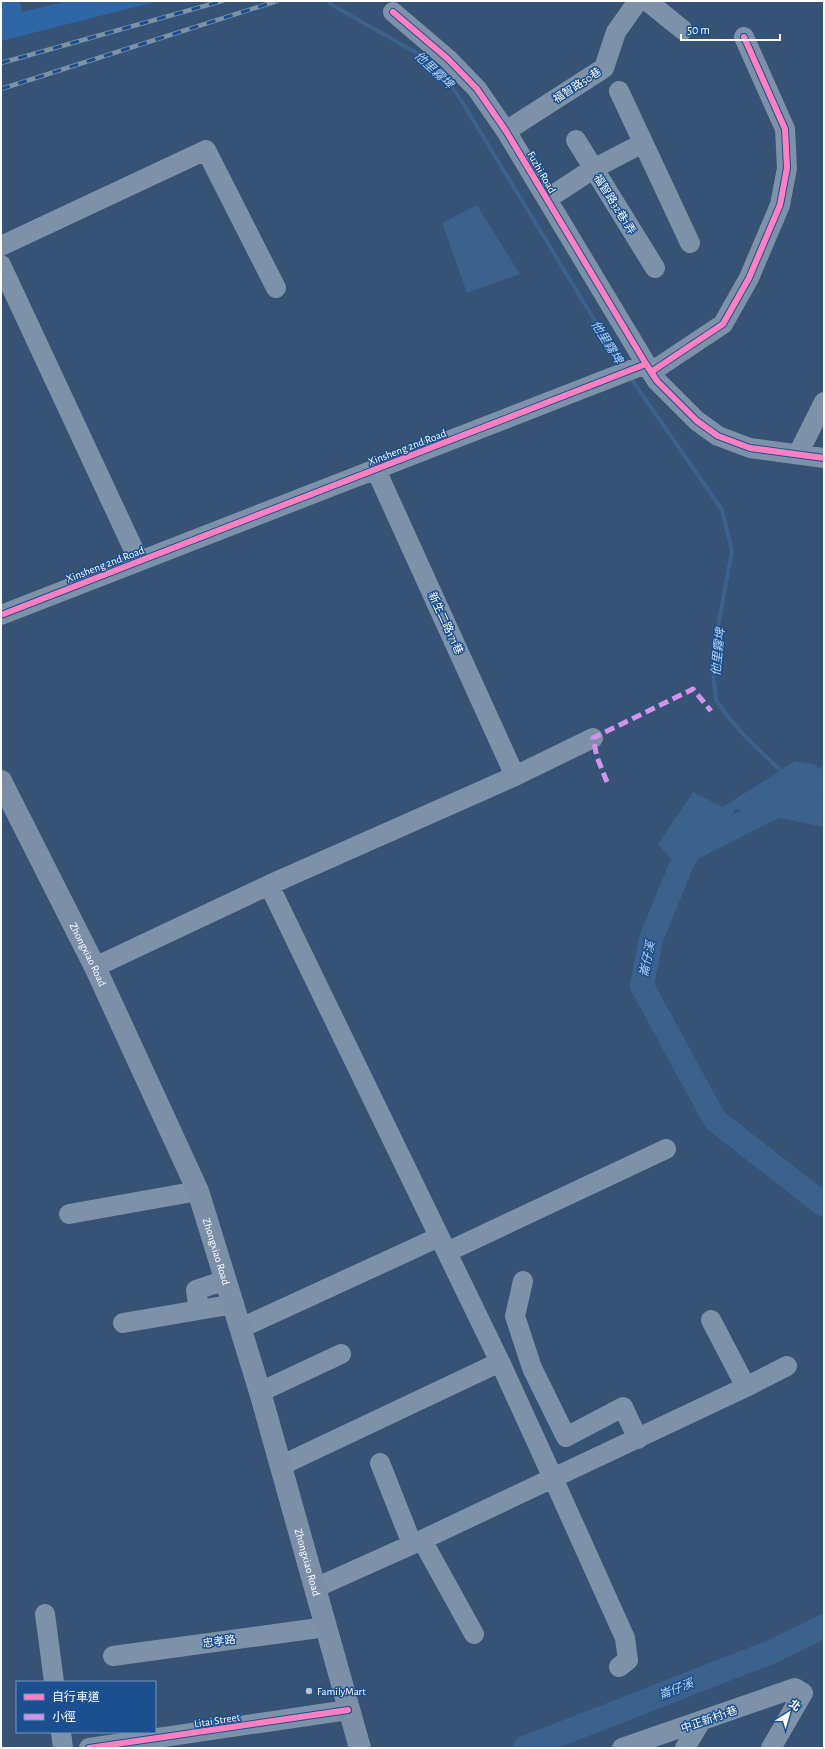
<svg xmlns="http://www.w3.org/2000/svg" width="825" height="1749" font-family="'Alegreya Sans','Noto Sans TC',sans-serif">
<rect width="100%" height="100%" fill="#365274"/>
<!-- green -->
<path fill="#2f66a5" d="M1,1H20L22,12L68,1H159L1,41Z"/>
<!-- water -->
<path fill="#3b618d" d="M477,205L520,274L467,293L442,223Z
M795,761L816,765L824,779V827L736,809L686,876L658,844L693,792L723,807Z"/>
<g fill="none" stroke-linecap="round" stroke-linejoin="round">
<!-- stream -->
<path stroke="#3b618d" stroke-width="4" d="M328,1L332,5L422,56L456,92L623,367
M630,377L722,510L732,551L717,632L713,671L716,700L725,713L744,735L784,774"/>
<!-- river -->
<path stroke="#3b618d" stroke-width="24" d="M824,779L804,792L687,851L651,939L642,986L715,1120L824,1205
M525,1748L771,1652L824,1626"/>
<!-- minor -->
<path stroke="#7d92a8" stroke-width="20" d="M647,1L683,30
M393,12L448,59L477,89L506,131L646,364
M619,91L690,243
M506,131L604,68L616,32L638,1
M576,140L655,268
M547,199L593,169L643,143
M1,246L206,150L276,288
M1,265L139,561
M651,372L723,324L749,278L780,205L787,168L785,129L744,37
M798,454L824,402
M376,470L515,776
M1,615L646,364L657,381L697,421L718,436L750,448L824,458
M269,885L500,1362L553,1478L422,1540L315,1588
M95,967L269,885L515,776L593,738
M69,1214L198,1191
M447,1252L666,1149
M523,1281L515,1316L532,1368L566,1437L623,1407L638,1439
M198,1304L196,1290L226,1280
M123,1323L234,1304
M241,1328L439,1237
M746,1387L787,1366
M260,1392L341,1354
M380,1463L412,1544
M280,1466L500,1362
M422,1540L474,1634
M45,1614L54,1682
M113,1656L326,1627
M619,1667L628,1660L625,1638L553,1478L746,1387L711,1320
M61,1732L63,1748
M89,1748L348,1710
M622,1748L795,1688L803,1693L771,1748
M685,1748L701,1721"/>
<!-- major -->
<path stroke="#7d8ea7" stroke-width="22" id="s1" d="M1,781L95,967L198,1191L260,1392L360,1748"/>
<defs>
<path id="rail" d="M1,63L222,1
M1,89L277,1"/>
</defs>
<!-- rail casing -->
<use href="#rail" stroke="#7e92a7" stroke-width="4.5"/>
<!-- rail -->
<use href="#rail" stroke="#1b4f8f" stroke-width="3" stroke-dasharray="9" stroke-linecap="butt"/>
<!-- quiet -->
<path stroke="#d193ec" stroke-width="5" stroke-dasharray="10 5" stroke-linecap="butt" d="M607,782L597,757L593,738L693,689L711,711"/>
<defs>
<path id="cycleway" d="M393,12L448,59L477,89L506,131L646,364
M651,372L723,324L749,278L780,205L787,168L785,129L744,37
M1,615L646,364L657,381L697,421L718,436L750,448L824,458
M89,1748L348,1710"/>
</defs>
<!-- cycleway casing -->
<use href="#cycleway" stroke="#1b4f8f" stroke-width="8"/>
<!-- cycleway -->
<use href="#cycleway" stroke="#ff80c0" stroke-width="6"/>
</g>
<!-- markers -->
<circle fill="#b9c2ce" stroke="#1b4f8f" stroke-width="1.5" cx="309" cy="1691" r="4"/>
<g text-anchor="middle" stroke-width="3" stroke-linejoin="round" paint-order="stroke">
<!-- street labels -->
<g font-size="11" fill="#fff" stroke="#1b4f8f">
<text transform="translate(577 85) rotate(-33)" y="4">福智路50巷</text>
<text transform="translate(542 172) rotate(60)" y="4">Fuzhi Road</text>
<text transform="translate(615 204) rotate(58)" y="4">福智路32巷1弄</text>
<text transform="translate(407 447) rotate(-21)" y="4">Xinsheng 2nd Road</text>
<text transform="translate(105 564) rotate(-21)" y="4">Xinsheng 2nd Road</text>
<text transform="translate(446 623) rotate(65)" y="4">新生二路171巷</text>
<text dy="4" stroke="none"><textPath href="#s1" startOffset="194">Zhongxiao Road</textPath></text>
<text dy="4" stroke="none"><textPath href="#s1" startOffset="518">Zhongxiao Road</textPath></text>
<text dy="4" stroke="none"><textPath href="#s1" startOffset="842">Zhongxiao Road</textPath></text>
<text transform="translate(219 1641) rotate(-8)" y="4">忠孝路</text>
<text transform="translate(709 1719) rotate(-19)" y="4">中正新村1巷</text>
<text transform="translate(217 1720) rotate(-9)" y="4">Litai Street</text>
</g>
<!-- poi labels -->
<g font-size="11" fill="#fff" stroke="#1b4f8f" text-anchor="start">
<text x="317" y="1695">FamilyMart</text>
</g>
<!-- water labels -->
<g font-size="12" font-style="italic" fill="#b5d3f5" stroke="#1b4f8f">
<text transform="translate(434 70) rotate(43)" y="4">他里霧埤</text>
<text transform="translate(607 342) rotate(58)" y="4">他里霧埤</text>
<text transform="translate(718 652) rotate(-84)" y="4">他里霧埤</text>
<text transform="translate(647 959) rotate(-78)" y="4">崙仔溪</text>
<text transform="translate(676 1689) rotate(-21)" y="4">崙仔溪</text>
</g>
</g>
<!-- border -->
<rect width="825" height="1749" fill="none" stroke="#ffffff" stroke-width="4"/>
<!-- legend -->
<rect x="16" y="1681" width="140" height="52" fill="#1b4f8f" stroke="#7695bc"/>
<rect x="24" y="1694" width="20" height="6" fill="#ff80c0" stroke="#7695bc"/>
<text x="52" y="1701" font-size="12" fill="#ffffff">自行車道</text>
<rect x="24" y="1714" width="20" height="6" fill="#d193ec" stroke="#7695bc"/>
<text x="52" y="1721" font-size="12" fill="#ffffff">小徑</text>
<!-- north arrow -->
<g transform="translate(789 1713) rotate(37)" stroke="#1b4f8f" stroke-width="3" paint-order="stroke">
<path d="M0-3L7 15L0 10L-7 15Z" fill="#ffffff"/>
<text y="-6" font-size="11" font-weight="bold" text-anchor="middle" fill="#ffffff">北</text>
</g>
<!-- scale -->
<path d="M681 34v6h99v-6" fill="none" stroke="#ffffff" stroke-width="2"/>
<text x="687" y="34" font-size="12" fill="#ffffff" stroke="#1b4f8f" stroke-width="3" paint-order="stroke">50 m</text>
</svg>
